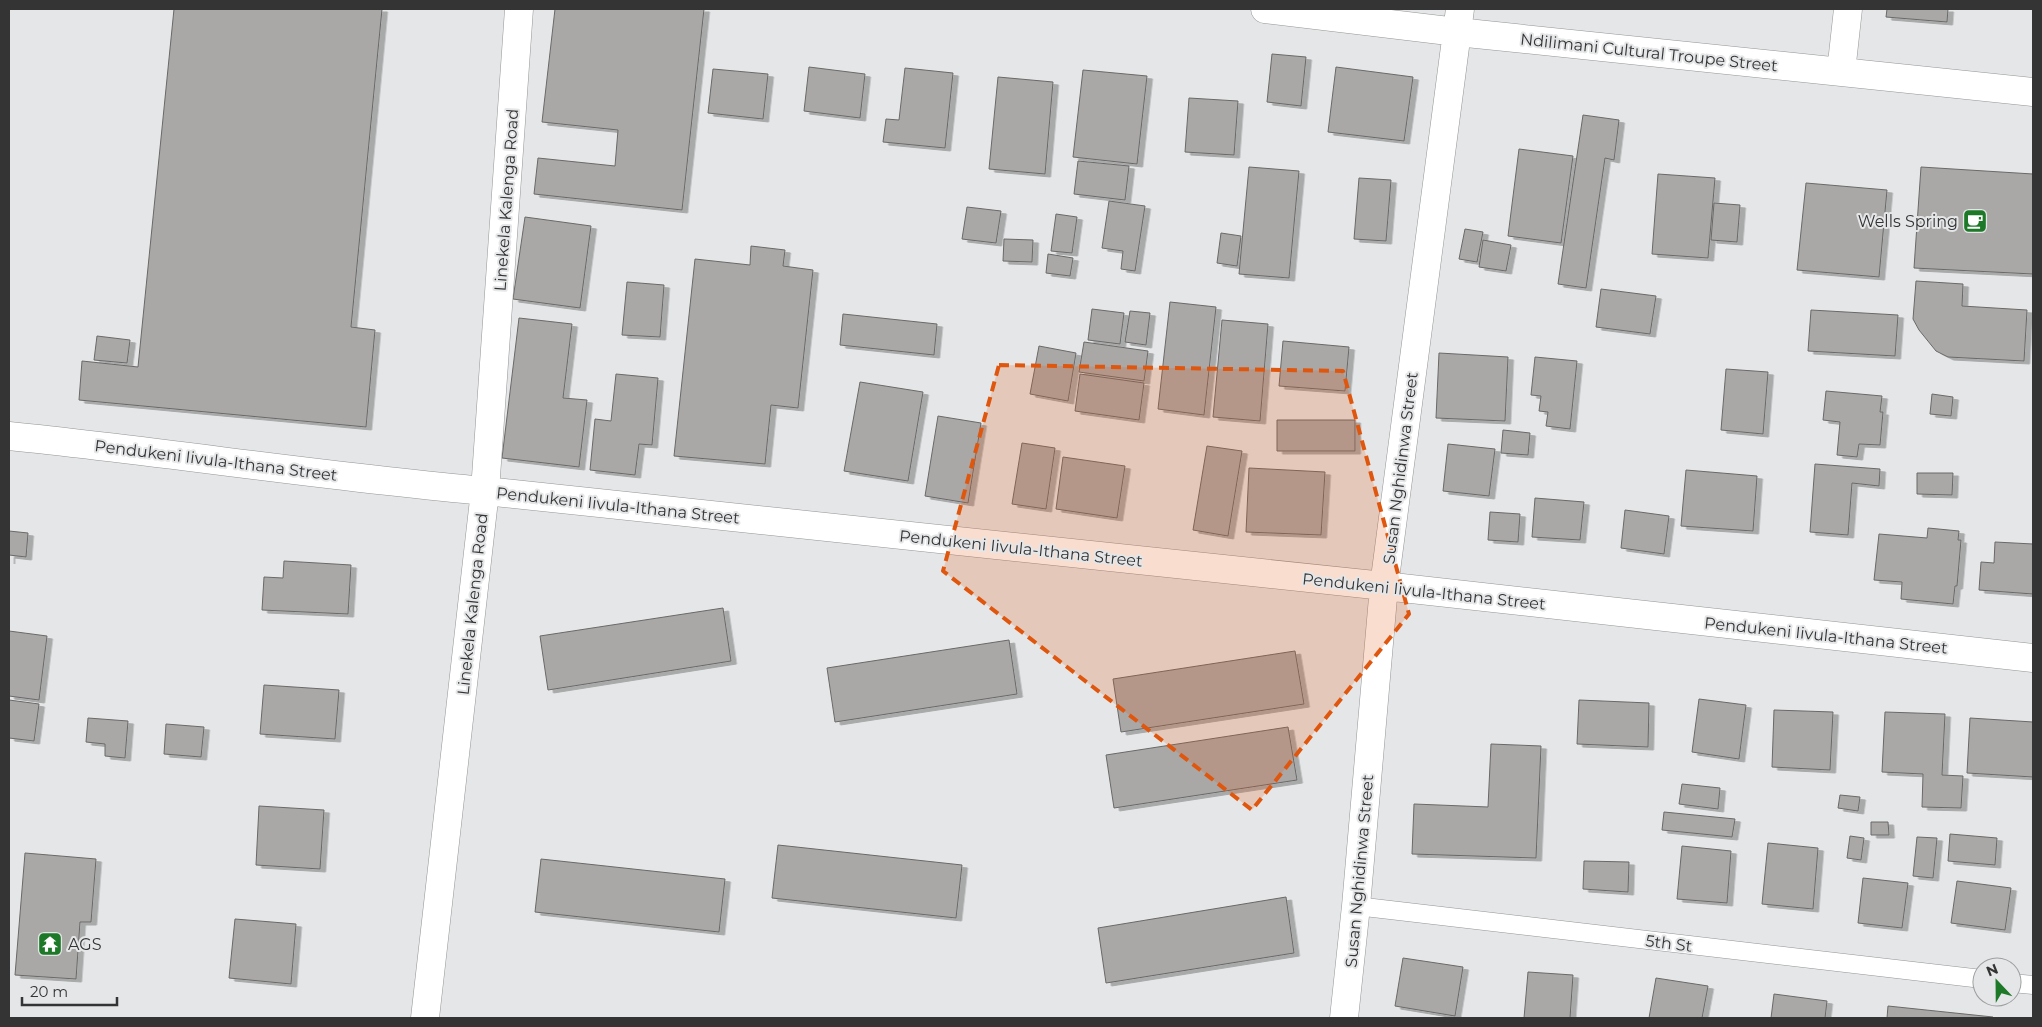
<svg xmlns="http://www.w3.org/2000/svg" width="2042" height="1027" font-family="Montserrat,sans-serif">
<defs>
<filter id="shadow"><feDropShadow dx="5.5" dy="3" stdDeviation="0" flood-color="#0004"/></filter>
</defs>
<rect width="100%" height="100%" fill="#e5e6e7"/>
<!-- building -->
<path fill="#a9a8a7" stroke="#6a6968" filter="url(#shadow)" d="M174,9H382L351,327L375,330L366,427L79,400L82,361L138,367Z
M555,9H704L682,210L534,194L538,158L615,166L618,130L542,122Z
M1887,9H1948L1947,22L1886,17Z
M1272,54L1306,57L1301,106L1267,102Z
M809,67L865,74L860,118L804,111Z
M1336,67L1413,77L1404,141L1328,132Z
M905,68L953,73L945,148L883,142L886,119L899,120Z
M713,69L768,74L763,119L708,113Z
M1083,70L1147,76L1137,164L1073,157Z
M998,77L1053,82L1045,174L989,169Z
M1189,98L1238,101L1234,155L1185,152Z
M1583,115L1619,120L1614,160L1605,158L1586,288L1558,284Z
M1519,149L1573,156L1561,243L1508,236Z
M1078,161L1129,166L1125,200L1074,194Z
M1249,167L1299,171L1289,278L1239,274Z
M1921,167L2033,174V274L1914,268Z
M1658,174L1715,178L1708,258L1652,254Z
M1359,178L1391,180L1386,241L1354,239Z
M1806,183L1887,190L1879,277L1797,270Z
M1109,201L1145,206L1135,271L1121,269L1123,251L1102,248Z
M1714,203L1740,205L1737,242L1711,240Z
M967,207L1001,211L996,243L962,239Z
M1056,214L1077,217L1072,253L1051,251Z
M525,217L591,226L580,308L513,299Z
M1465,229L1483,232L1477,262L1459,259Z
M1221,233L1241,236L1237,266L1217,263Z
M1004,239L1033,240L1032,262L1003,261Z
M1483,240L1511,245L1506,271L1479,267Z
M751,246L785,250L783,266L813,270L798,408L771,405L765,464L674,456L695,259L750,265Z
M1048,254L1073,258L1070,276L1046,273Z
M1916,281L1963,284L1962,306L2027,310L2024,361L1948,357L1936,351L1919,330L1913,319Z
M627,282L664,285L660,337L622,335Z
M1601,289L1656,296L1650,334L1596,327Z
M1170,302L1216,307L1204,415L1158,409Z
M1092,309L1124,313L1120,344L1088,340Z
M1811,310L1898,315L1895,356L1808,351Z
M1130,311L1150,313L1146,345L1125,342Z
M843,314L937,324L934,355L840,345Z
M519,318L572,324L563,398L587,400L579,467L502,458Z
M1222,320L1268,324L1260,421L1213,417Z
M97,336L130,340L127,363L94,360Z
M1283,341L1349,347L1345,391L1279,386Z
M1084,342L1148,351L1144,381L1079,372Z
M1039,346L1076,353L1068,401L1030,394Z
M1439,353L1508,357L1505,421L1436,418Z
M1535,357L1577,361L1570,429L1546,426L1548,412L1539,411L1541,396L1531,395Z
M1726,369L1768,372L1763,434L1721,430Z
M616,374L658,378L652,445L639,444L635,475L590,470L595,419L611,421Z
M1080,374L1144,383L1139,420L1075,411Z
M860,382L923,392L908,481L844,471Z
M1826,391L1882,396L1880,412H1883L1880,445L1859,444L1857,457L1837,455L1840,422L1823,420Z
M1932,394L1953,397L1951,416L1930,414Z
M938,416L981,423L968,503L925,496Z
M1277,420H1355V451H1277Z
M1503,430L1530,433L1528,455L1501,453Z
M1022,443L1055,448L1046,509L1012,504Z
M1448,444L1495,449L1489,496L1443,491Z
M1207,446L1242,451L1228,536L1193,530Z
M1063,457L1125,466L1117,518L1056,509Z
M1815,464L1880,469L1879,486L1852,483L1848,535L1810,532Z
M1249,468L1325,472L1321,535L1246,532Z
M1686,470L1757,476L1753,531L1681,526Z
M1917,473H1953L1952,495L1917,494Z
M1535,498L1584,502L1580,540L1532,537Z
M1625,510L1669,516L1664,554L1621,548Z
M1490,512L1520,514L1518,542L1488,540Z
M1928,528L1959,531L1958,540H1961L1957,586H1955L1953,604L1901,599L1902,582L1874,580L1879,534L1927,538Z
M9,531L28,533L26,557L9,555V561Z
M1995,542L2033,544V594L1979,590L1981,562L1994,563Z
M284,561L351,565L348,614L262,610L264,577L283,578Z
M723,608L731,661L548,690L540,636Z
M9,631L47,636L39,700L9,696Z
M1009,640L1017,694L835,722L827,668Z
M1295,651L1304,704L1121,732L1113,679Z
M264,685L339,690L335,739L260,734Z
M1699,699L1746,705L1739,759L1692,752Z
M9,700L39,704L34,741L9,738Z
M1579,700L1649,703L1648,747L1577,744Z
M1774,710L1833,712L1830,770L1772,767Z
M1885,712L1945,714L1942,775L1963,776L1961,808L1922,807L1923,774L1882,772Z
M88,718L128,721L125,758L105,756V744L86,742Z
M1970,718L2033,722V777L1967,773Z
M166,724L204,727L201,757L164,754Z
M1288,727L1297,780L1114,808L1106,755Z
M1491,744L1541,746L1536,858L1412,854L1414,804L1488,807Z
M1682,784L1720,788L1718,809L1679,804Z
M1840,795L1860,797L1858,811L1838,808Z
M259,806L324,810L320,869L256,865Z
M1664,812L1735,819L1732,837L1662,830Z
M1871,822H1888L1889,835H1871Z
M1950,834L1997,838L1995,865L1948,861Z
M1850,836L1864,838L1861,860L1847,858Z
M1917,837L1937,838L1933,878L1913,876Z
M1768,843L1818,848L1813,909L1762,904Z
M778,845L962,865L956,918L772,898Z
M1682,846L1731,851L1727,903L1677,899Z
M25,853L96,859L91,922H80L76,979L15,975Z
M541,859L725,879L719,932L535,912Z
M1584,861L1629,862L1628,892L1583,889Z
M1863,878L1908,883L1902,928L1858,923Z
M1957,881L2011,888L2005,930L1951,923Z
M1286,897L1294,953L1106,983L1098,928Z
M235,919L296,924L291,984L229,978Z
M1403,958L1463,967L1455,1016L1395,1006Z
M1528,972L1573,975L1570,1018H1524Z
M1656,978L1708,986L1702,1018H1649Z
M1774,994L1827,1001L1825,1018H1771Z
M1888,1006L1993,1017V1018H1887Z"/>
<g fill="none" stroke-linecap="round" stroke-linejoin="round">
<defs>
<path id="lane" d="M1356,906L1982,979
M2012,983L2033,985"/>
<path id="street" d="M1265,9L1457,32L2033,92
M1841,72L1848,9
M9,436C168,452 326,477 485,491L1384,586L2033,658
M425,1018L485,491L519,9
M1344,1018L1356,906L1384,586L1460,9"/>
</defs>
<!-- lane casing -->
<use href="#lane" stroke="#949596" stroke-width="19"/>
<!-- street casing -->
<use href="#street" stroke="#949596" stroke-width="29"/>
<!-- lane -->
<use href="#lane" stroke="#fff" stroke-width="18"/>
<!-- street -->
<use href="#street" stroke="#fff" stroke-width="28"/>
</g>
<!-- marked area -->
<path fill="#df570e" fill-opacity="0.2" stroke="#df570e" stroke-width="4" stroke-dasharray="10 6" stroke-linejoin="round" d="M999,365L1343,371L1409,614L1252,810L943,571Z"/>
<!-- icons -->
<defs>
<symbol id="cafe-square" viewBox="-11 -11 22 22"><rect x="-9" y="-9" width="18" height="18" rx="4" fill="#1d7928" stroke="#e5e6e7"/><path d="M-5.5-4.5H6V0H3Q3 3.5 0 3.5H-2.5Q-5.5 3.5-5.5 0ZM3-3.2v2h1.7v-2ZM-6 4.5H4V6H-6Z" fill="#fff"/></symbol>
<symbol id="temple-square" viewBox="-11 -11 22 22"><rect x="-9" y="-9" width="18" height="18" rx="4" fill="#1d7928" stroke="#e5e6e7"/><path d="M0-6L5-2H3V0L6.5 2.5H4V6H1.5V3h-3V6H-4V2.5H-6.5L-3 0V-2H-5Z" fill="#fff"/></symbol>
</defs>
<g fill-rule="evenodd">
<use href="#cafe-square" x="1961" y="207" width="28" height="28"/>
<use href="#temple-square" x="36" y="930" width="28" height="28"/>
</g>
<g text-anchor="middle" stroke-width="4" stroke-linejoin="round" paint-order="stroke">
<!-- street labels -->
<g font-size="16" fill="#343435" stroke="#e5e6e7">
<text transform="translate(1649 52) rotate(6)" y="6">Ndilimani Cultural Troupe Street</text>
<text transform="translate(506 200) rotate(-86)" y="6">Linekela Kalenga Road</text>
<text transform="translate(216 460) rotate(7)" y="6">Pendukeni Iivula-Ithana Street</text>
<text transform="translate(1400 468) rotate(-83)" y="6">Susan Nghidinwa Street</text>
<text transform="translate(618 505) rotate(6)" y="6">Pendukeni Iivula-Ithana Street</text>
<text transform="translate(1021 548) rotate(6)" y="6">Pendukeni Iivula-Ithana Street</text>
<text transform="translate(1424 591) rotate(6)" y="6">Pendukeni Iivula-Ithana Street</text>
<text transform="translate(472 604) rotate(-84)" y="6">Linekela Kalenga Road</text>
<text transform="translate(1826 635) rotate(6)" y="6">Pendukeni Iivula-Ithana Street</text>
<text transform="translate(1359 871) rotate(-85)" y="6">Susan Nghidinwa Street</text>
<text transform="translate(1669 943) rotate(7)" y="6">5th St</text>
</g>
<!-- poi labels -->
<g font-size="16" fill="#343435" stroke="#e5e6e7" text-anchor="end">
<text x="1958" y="227">Wells Spring</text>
<text x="68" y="950" text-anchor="start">AGS</text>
</g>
</g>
<!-- border -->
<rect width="2042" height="1027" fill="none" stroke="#343435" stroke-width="20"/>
<!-- north arrow -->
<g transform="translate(1997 982) rotate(338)"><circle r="24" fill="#e5e6e7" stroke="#9e9fa0"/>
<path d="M0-4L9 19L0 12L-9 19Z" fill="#1d7928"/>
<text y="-8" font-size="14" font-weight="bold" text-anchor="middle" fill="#343435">N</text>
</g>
<!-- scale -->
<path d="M22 997v8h95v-8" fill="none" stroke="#343435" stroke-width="2.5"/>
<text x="30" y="997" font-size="15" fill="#343435" stroke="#e5e6e7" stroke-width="4" paint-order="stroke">20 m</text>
</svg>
